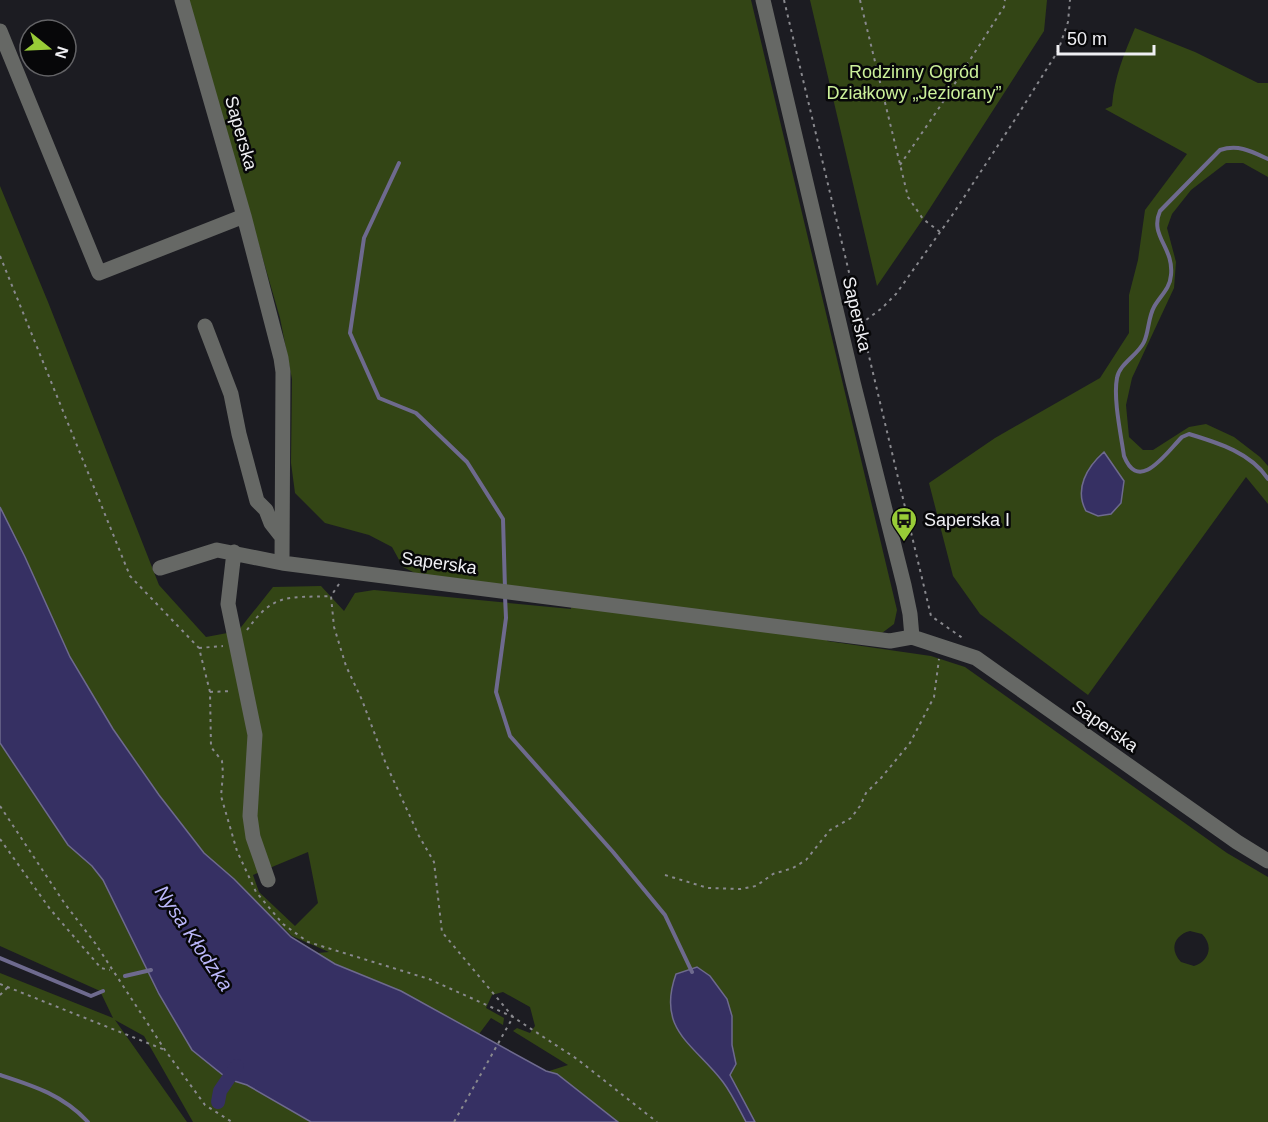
<svg xmlns="http://www.w3.org/2000/svg" width="1268" height="1122" font-family="Arial,sans-serif">
<rect width="100%" height="100%" fill="#1c1c22"/>
<!-- green -->
<path fill="#334515" fill-rule="evenodd" d="M188,0H751L897,610L894,624L882,633L830,627L827,641L931,656L965,667L1227,853L1268,877V1122H755L729,1075L736,1064L732,1045V1016L727,999L710,976L700,971H684L676,975C656,1030 694,1044 723,1082C732,1094 739,1109 746,1122H618L557,1074L546,1072L568,1065L513,1031L517,1028L530,1033L535,1026L530,1007L503,992L492,995L486,1008L504,1018L503,1025L491,1018L479,1034L401,991L335,964L317,953L329,952L292,936L204,853L159,795L113,729L70,657L25,557L0,507V186L48,302L159,585L206,637L238,631L273,587L321,586L344,611L355,593L374,590L571,609L572,596L421,576L403,567L392,547L369,535L325,523L295,493L291,463L292,379L280,318ZM308,852L318,903L295,926L259,892L253,875ZM1190,931L1202,934C1214,946 1209,961 1194,966L1181,962C1169,950 1174,935 1190,931Z
M810,0H1047L1044,31L923,219L877,286Z
M1135,28L1195,52L1258,83H1268V177L1243,163H1226L1191,190L1172,214L1167,228L1176,262L1174,288L1132,378L1126,405L1129,437L1143,450H1153L1189,427L1206,424L1234,437L1260,457L1268,466V504L1246,477L1088,695L980,614L953,576L929,483L995,438L1100,378L1129,333V295L1138,260L1145,210L1187,154L1105,109L1112,106C1114,78 1124,54 1135,28Z
M0,743L68,845L92,866L103,880L159,994L192,1050L228,1079L247,1085L311,1122H193L144,1036L115,1020L187,1122H0V973L113,1018L100,991L0,946Z"/>
<!-- water -->
<path fill="#363063" stroke="#6e6a8e" stroke-width="1.5" d="M1104,452L1124,481L1121,503L1111,514L1098,516L1086,511C1074,489 1087,467 1104,452Z
M0,507L25,557L70,657L113,729L159,795L204,853L234,879L291,937L335,964L401,991L546,1071L557,1074L618,1122H311L247,1085L228,1079L192,1050L159,994L103,880L92,866L68,845L0,743Z
M697,967L710,976L727,999L732,1016V1045L736,1064L730,1075L755,1122H746C739,1109 732,1094 723,1082C694,1044 656,1030 676,974Z"/>
<g fill="none" stroke-linecap="round" stroke-linejoin="round">
<!-- stream -->
<path stroke="#6e6a8e" stroke-width="4" d="M1268,159C1251,151 1238,144 1220,150L1160,211C1149,236 1174,247 1171,275C1170,289 1160,296 1154,307C1148,318 1149,331 1144,342C1138,355 1119,364 1117,378C1113,398 1121,435 1124,456C1139,494 1166,453 1182,437L1189,434C1219,443 1251,453 1268,479
M399,163L364,238L350,333L379,398L416,413L467,462L503,519L505,589
M505,596L506,618L496,692L510,736L613,852L665,915L692,972
M0,958L91,996L103,991
M125,976L151,970
M0,1075C34,1086 63,1095 88,1122"/>
<!-- canal -->
<path stroke="#363063" stroke-width="14" d="M218,1102L220,1091L237,1066"/>
<!-- path -->
<path stroke="#89898e" stroke-width="2" stroke-dasharray="3 4.5" stroke-linecap="butt" d="M784,0L931,616L964,639
M860,0L908,197L923,219L940,232
M900,165L941,105L1004,7L1005,0
M0,256L130,576L199,648L210,692L211,747L222,761L223,774L221,796L237,851L256,892L283,924L308,942L429,979L513,1017L577,1059L657,1122
M852,324L866,320L882,308L896,294L953,214L1014,121L1058,51L1068,22L1070,0
M339,584L331,596L334,627L346,666L362,700L386,764L419,836L434,862L442,932L513,1017L454,1122
M247,630C274,592 288,598 331,596
M199,648L223,646
M210,692L231,691
M0,806L65,904L95,943L165,1050L205,1105L232,1122
M0,839L50,909L101,968L110,970
M665,875L708,888L741,889L756,886L773,874L793,868L806,860L830,830L851,818L860,806L866,793L881,778L910,743L934,697L939,659
M0,984L165,1050
M0,995L8,987"/>
<!-- minor -->
<path stroke="#666865" stroke-width="15" d="M182,0L244,216L281,358L283,372L282,563
M763,0L853,382L904,585L910,614L912,637
M0,31L99,273L244,216
M205,326L231,394L239,434L257,501L266,510L271,523L282,537
M234,552L228,604L255,735L250,816L253,837L268,880
M160,568L217,550L282,563L890,641L912,637L976,658L1237,842L1268,861"/>
</g>
<!-- icons -->
<defs>
<symbol id="bus-pin" viewBox="-11 -11 22 30"><path d="M0 17L-7.5 6A9.5 9.5 0 1 1 7.5 6Z" fill="#98cb37" stroke="#070709"/><path d="M-5-6H5V4H4V6H2V4H-2V6H-4V4H-5ZM-3.5-4V0h7V-4ZM-3.5 1.2v1.5H-2V1.2ZM2 1.2v1.5H3.5V1.2Z" fill="#111"/></symbol>
</defs>
<g fill-rule="evenodd">
<use href="#bus-pin" x="889" y="505" width="30" height="40"/>
</g>
<g text-anchor="middle" stroke-width="5" stroke-linejoin="round" paint-order="stroke">
<!-- park labels -->
<g font-size="18" fill="#ccf19a" stroke="#070709">
<text x="914" y="78">Rodzinny Ogród<tspan x="914" dy="21">Działkowy „Jeziorany”</tspan></text>
</g>
<!-- street labels -->
<g font-size="18" fill="#f0f0f4" stroke="#070709">
<text transform="translate(241 133) rotate(74)" y="6">Saperska</text>
<text transform="translate(857 314) rotate(77)" y="6">Saperska</text>
<text transform="translate(439 563) rotate(8)" y="6">Saperska</text>
<text transform="translate(1105 726) rotate(35)" y="6">Saperska</text>
</g>
<!-- poi labels -->
<g font-size="18" fill="#f0f0f4" stroke="#070709" text-anchor="start">
<text x="924" y="526">Saperska I</text>
</g>
<!-- water labels -->
<g font-size="20" font-style="italic" fill="#bab6f9" stroke="#070709">
<text transform="translate(194 938) rotate(56)" y="7">Nysa Kłodzka</text>
</g>
</g>
<!-- north arrow -->
<g transform="translate(48 48) rotate(108)"><circle r="28" fill="#070709" stroke="#646467" stroke-width="1.5"/>
<path d="M0-4.5L10 22L0 15L-10 22Z" fill="#98cb37"/>
<text y="-9" font-size="16" font-weight="bold" text-anchor="middle" fill="#f0f0f4">N</text>
</g>
<!-- scale -->
<path d="M1058 45v9h96v-9" fill="none" stroke="#f0f0f4" stroke-width="3"/>
<text x="1067" y="45" font-size="18" fill="#f0f0f4" stroke="#070709" stroke-width="4.5" paint-order="stroke">50 m</text>
</svg>
